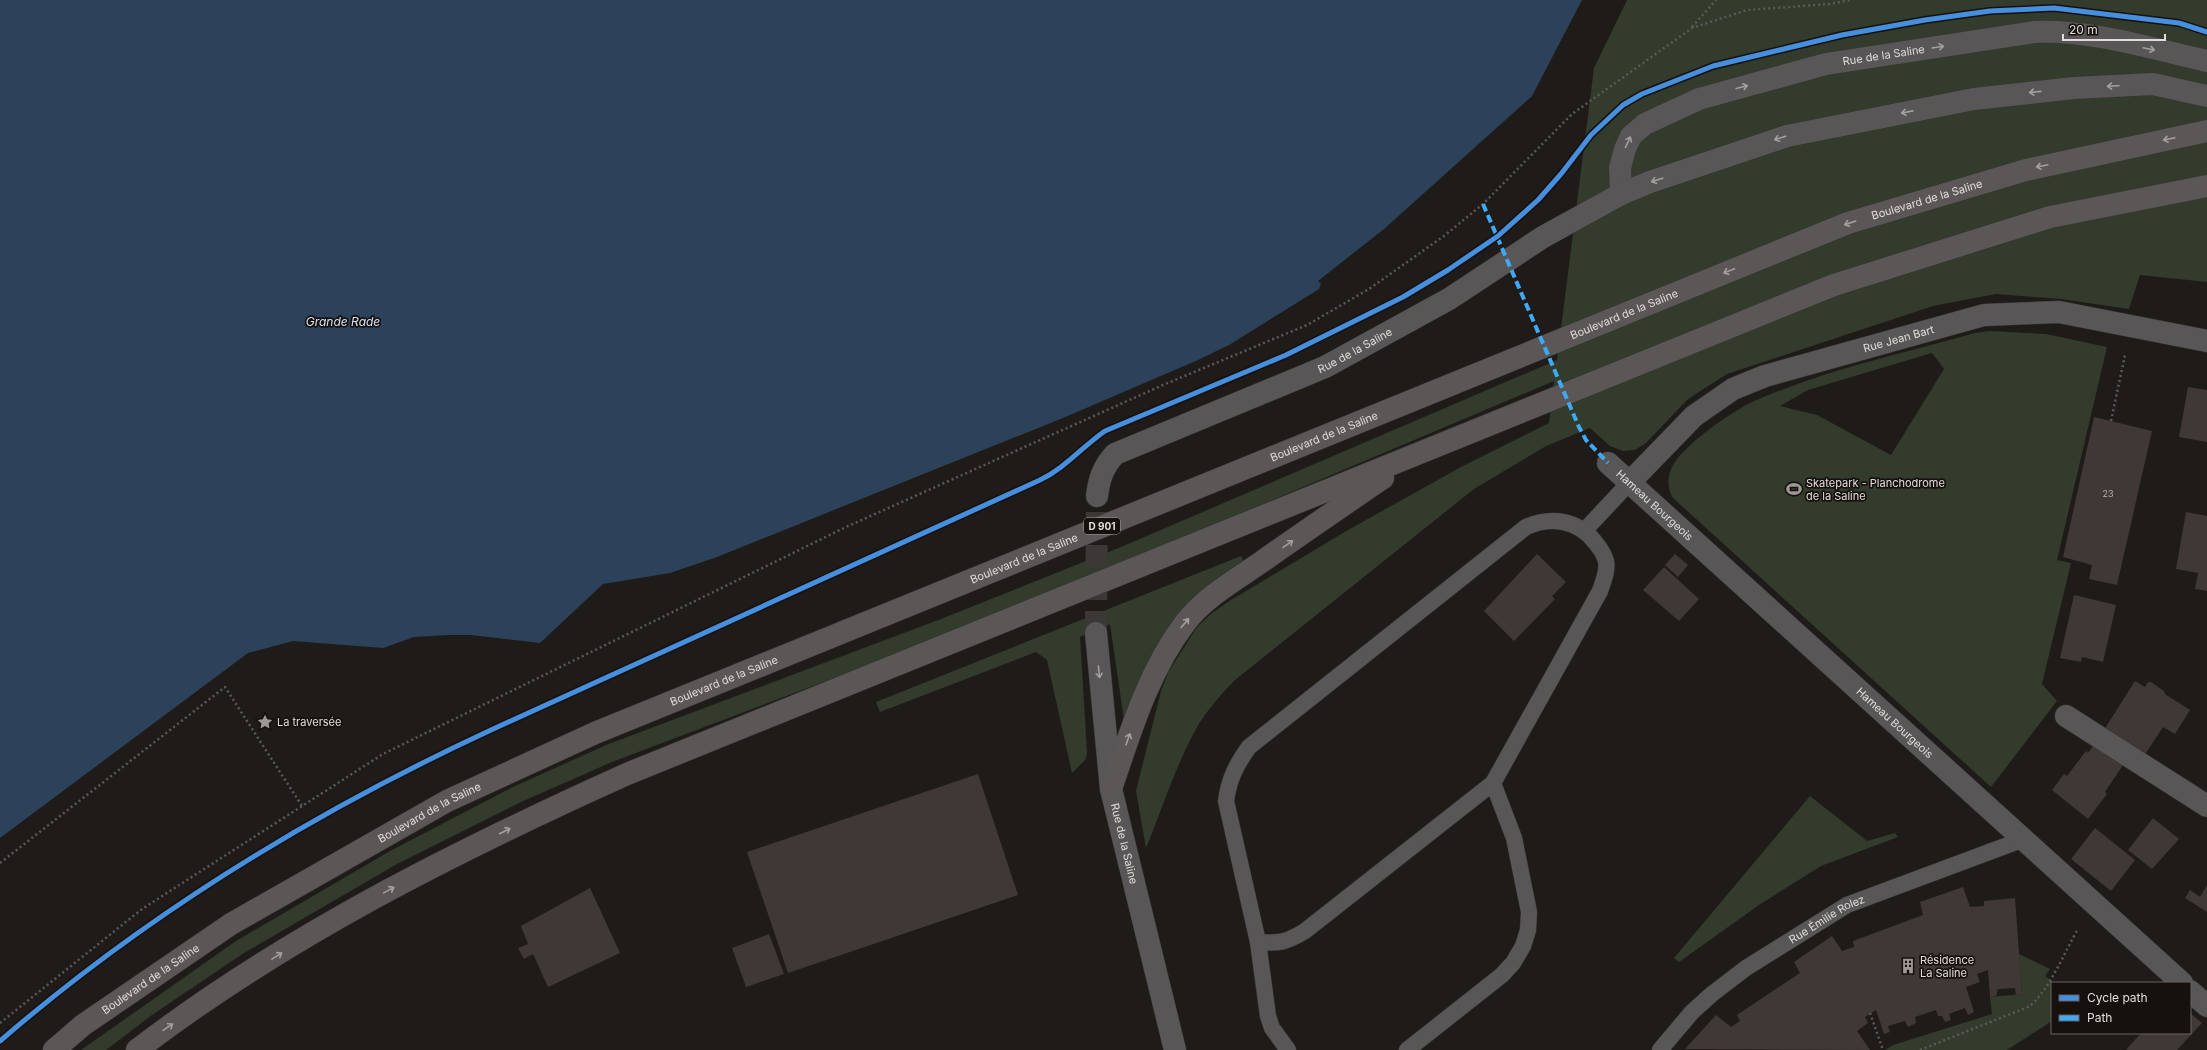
<svg xmlns="http://www.w3.org/2000/svg" width="2207" height="1050" font-family="Inter,sans-serif">
<rect width="100%" height="100%" fill="#1f1b19"/>
<!-- green -->
<path fill="#323b2c" fill-rule="evenodd" d="M1627,0H2207V282L2140,275L2129,309L2061,299L1996,294L1933,306L1727,374L1688,399L1646,443L1635,450L1623,451L1610,446L1590,428L1546,446L1474,489L1235,680C1222,693 1210,707 1200,722C1177,761 1163,807 1146,848L1136,791L1161,691L1169,671L1197,627L1212,613L1231,600L1348,530L1461,467L1549,423L1554,381L1180,539L951,634L612,762L521,802L397,864L244,953L152,1015L106,1050H81L236,941L390,851L513,787L606,745L941,619L1121,547L1557,360L1594,68Z
M1989,331L2046,334L2107,347L2057,560L2071,563L2042,684L2057,701L1991,787L1673,498C1667,488 1667,478 1672,467C1682,446 1731,412 1752,402C1821,371 1901,354 1975,333ZM1932,353L1944,369L1891,455L1817,415L1780,406L1808,390Z
M1241,556L1244,562L1124,720L1110,624L1080,637L1087,752L1086,759L1072,773L1047,660L1036,652L880,712L876,702Z
M1810,796L1867,841L1895,833L1898,837L1821,866L1759,905L1679,962L1674,958Z
M2019,954L2050,969L2045,976L2055,983H2052V1021L2007,1050H1885L1893,1045L1992,1014L1990,997L2022,994Z"/>
<!-- water -->
<path fill="#2c425a" d="M0,0H1582L1532,96L1384,229L1318,281L1321,284L1319,289L1229,345L1198,360L1063,418L717,557L670,573L603,584L540,643L471,635H448L414,637L383,648L293,641L248,653L0,838Z"/>
<!-- building -->
<path fill="#403835" d="M2188,387L2207,390V442L2179,437Z
M2094,417L2152,431L2117,585L2089,579L2092,565L2063,557Z
M2186,512L2207,516V591L2195,589L2198,573L2176,569Z
M1537,554L1566,582L1552,596L1555,599L1514,641L1484,611Z
M1675,554L1688,565L1678,577L1665,565Z
M1664,567L1699,599L1679,621L1643,590Z
M2074,595L2116,605L2103,662L2082,657L2081,662L2060,658Z
M2135,681L2145,687L2148,682H2151L2164,691L2165,694L2190,710L2175,734L2163,727L2142,759L2102,733Z
M2093,746L2123,765L2105,792L2107,794L2088,819L2052,790L2064,774L2067,776L2086,751L2088,753Z
M978,774L1018,895L788,973L747,852Z
M2153,818L2179,839L2152,869L2128,850Z
M2095,828L2135,860L2111,891L2071,859Z
M2207,885V912L2185,898L2190,890L2200,897Z
M1963,887L1970,907L1984,906V901L2015,898L2022,994L2016,995L2015,988L1998,989L1996,996L1990,997L1988,970L1977,974L1980,982L1966,987L1974,1012L1968,1015L1965,1008L1949,1014L1951,1020L1945,1022L1942,1016H1938L1936,1010L1915,1017L1916,1023L1908,1027L1905,1021L1888,1026L1890,1032L1884,1034L1876,1010L1865,1017L1868,1023L1857,1031L1870,1050L1685,1049L1716,1015L1731,1027L1740,1021L1737,1015L1800,973L1794,962L1832,936L1842,951L1854,947L1853,941L1923,915L1920,902Z
M590,888L620,953L548,987L533,954L524,959L518,948L528,944L521,926Z
M769,934L784,974L746,987L732,948Z
M2190,1013L2202,1023L2177,1050H2126L2141,1033H2190Z"/>
<g fill="none" stroke-linecap="round" stroke-linejoin="round">
<!-- minor-tunnel -->
<path stroke="#3c3836" stroke-width="22" stroke-dasharray="22 11" stroke-linecap="butt" d="M1096,633L1097,496"/>
<defs>
<g id="service">
<path d="M1585,530L1629,483"/>
<path d="M1258,942C1279,944 1287,942 1305,931L1493,783"/>
<path d="M1288,1050L1272,1028L1268,1016L1258,942L1226,801C1229,779 1236,765 1249,747L1526,527C1551,516 1578,520 1595,542C1600,548 1604,554 1606,561C1608,571 1603,582 1600,591L1493,783L1514,838L1529,912L1528,930L1523,946L1513,963L1502,975L1407,1050"/>
<path id="s1" d="M1660,1050L1692,1012L1712,994L1746,968L1847,905L2024,839"/>
</g>
<g id="minor">
<path id="s2" d="M1621,194L1620,168L1625,149L1631,136L1645,124L1699,99L1826,64L2034,32C2089,29 2153,49 2207,61"/>
<path id="s3" d="M1608,463L2182,983"/>
<path id="s4" d="M1629,483L1694,416L1733,389L1765,376L1984,315L2059,312L2207,341"/>
<path id="s5" d="M1097,496C1099,479 1103,467 1115,454L1325,367L1449,299L1543,237L1621,194L1650,182L1787,136L1974,99L2074,88L2153,84L2207,96"/>
<path id="s6" d="M1096,633L1111,789L1175,1050"/>
<path d="M2066,716L2207,806"/>
<path d="M2190,991L2207,1006"/>
</g>
<g id="primary">
<path d="M1111,789C1130,733 1148,672 1185,623C1204,598 1235,580 1260,563C1301,534 1342,506 1383,478"/>
<path id="s7" d="M54,1050L83,1025L231,924L447,801L595,733L1848,223L2026,170L2207,131"/>
<path d="M137,1050C286,936 456,851 627,774L1834,285L2050,217L2207,186"/>
</g>
</defs>
<!-- service casing -->
<use href="#service" stroke="#393635" stroke-width="17"/>
<!-- minor casing -->
<use href="#minor" stroke="#393635" stroke-width="23"/>
<!-- primary casing -->
<use href="#primary" stroke="#393635" stroke-width="23"/>
<!-- path -->
<path stroke="#5b5a59" stroke-width="2.5" stroke-dasharray="2 3" stroke-linecap="butt" d="M1692,27L1716,0
M2111,421L2125,355
M0,863L225,687L302,806
M1870,1013L1883,1050
M0,1023L142,909L383,754L846,527L1163,385L1307,325L1369,289L1444,236L1483,204L1572,114L1692,28L1747,10L1830,4L1850,0
M1920,1050L2028,1007C2047,995 2066,949 2078,929"/>
<!-- service -->
<use href="#service" stroke="#585656" stroke-width="16"/>
<!-- minor -->
<use href="#minor" stroke="#585656" stroke-width="22"/>
<!-- primary -->
<use href="#primary" stroke="#5a5756" stroke-width="22"/>
<!-- quiet -->
<path stroke="#3fa9f5" stroke-width="4" stroke-dasharray="8 4" stroke-linecap="butt" d="M1483,204L1579,427L1586,440L1608,463"/>
<defs>
<path id="cycleway" d="M0,1041C147,914 316,811 491,730L1040,480C1065,468 1082,447 1105,431L1286,355L1403,297L1448,270L1498,236L1538,200L1561,174L1591,135L1623,105L1642,94L1713,66L1842,35L1925,20L1990,11L2054,8L2179,23L2207,32"/>
</defs>
<!-- cycleway casing -->
<use href="#cycleway" stroke="#17110e" stroke-width="8"/>
<!-- cycleway -->
<use href="#cycleway" stroke="#468fdf" stroke-width="5"/>
</g>
<!-- one-way arrows -->
<defs><path id="oneway-shaft" d="M-6 0H5M1.5-3L5.5 0L1.5 3" fill="none" stroke-width="1.6" stroke-linecap="round" stroke-linejoin="round"/></defs>
<g stroke="#a3a09f">
<use href="#oneway-shaft" transform="translate(1938 47) rotate(-9)"/>
<use href="#oneway-shaft" transform="translate(2149 49) rotate(12)"/>
<use href="#oneway-shaft" transform="translate(2113 86) rotate(177)"/>
<use href="#oneway-shaft" transform="translate(1742 87) rotate(-15)"/>
<use href="#oneway-shaft" transform="translate(2035 92) rotate(174)"/>
<use href="#oneway-shaft" transform="translate(1907 112) rotate(169)"/>
<use href="#oneway-shaft" transform="translate(1780 138) rotate(162)"/>
<use href="#oneway-shaft" transform="translate(1628 142) rotate(-65)"/>
<use href="#oneway-shaft" transform="translate(1657 180) rotate(162)"/>
<use href="#oneway-shaft" transform="translate(1099 672) rotate(84)"/>
</g>
<g stroke="#a4a09f">
<use href="#oneway-shaft" transform="translate(2169 139) rotate(168)"/>
<use href="#oneway-shaft" transform="translate(2042 166) rotate(168)"/>
<use href="#oneway-shaft" transform="translate(1850 223) rotate(161)"/>
<use href="#oneway-shaft" transform="translate(1729 271) rotate(158)"/>
<use href="#oneway-shaft" transform="translate(1288 544) rotate(-35)"/>
<use href="#oneway-shaft" transform="translate(1185 623) rotate(-50)"/>
<use href="#oneway-shaft" transform="translate(1128 739) rotate(-71)"/>
<use href="#oneway-shaft" transform="translate(505 831) rotate(-27)"/>
<use href="#oneway-shaft" transform="translate(389 890) rotate(-29)"/>
<use href="#oneway-shaft" transform="translate(277 956) rotate(-32)"/>
<use href="#oneway-shaft" transform="translate(168 1027) rotate(-34)"/>
</g>
<!-- icons -->
<defs>
<symbol id="stadium-bare" viewBox="-9 -9 18 18"><path d="M0-5a6.5 5 0 1 0 0 10a6.5 5 0 1 0 0-10ZM-3.5-1.8h7v3.6h-7Z" fill="#9d9896" stroke="#17110e" stroke-width="2.5" paint-order="stroke"/></symbol>
<symbol id="sight-bare" viewBox="-9 -9 18 18"><path d="M0-6L1.8-2.2L6-1.7L2.9 1.2L3.7 5.4L0 3.3L-3.7 5.4L-2.9 1.2L-6-1.7L-1.8-2.2Z" fill="#9d9896" stroke="#17110e" stroke-width="2.5" paint-order="stroke"/></symbol>
<symbol id="building-bare" viewBox="-9 -9 18 18"><path d="M-4-6H4V6H1V3H-1V6H-4ZM-2.5-4.3h1.7v1.8h-1.7ZM.8-4.3h1.7v1.8H.8ZM-2.5-1h1.7V.8h-1.7ZM.8-1h1.7V.8H.8Z" fill="#9d9896" stroke="#17110e" stroke-width="2.5" paint-order="stroke"/></symbol>
</defs>
<g fill-rule="evenodd">
<use href="#stadium-bare" x="1783" y="478" width="22" height="22"/>
<use href="#sight-bare" x="254" y="711" width="22" height="22"/>
<use href="#building-bare" x="1897" y="955" width="22" height="22"/>
</g>
<g text-anchor="middle" stroke-width="3.5" stroke-linejoin="round" paint-order="stroke">
<!-- number labels -->
<g font-size="9" fill="#b9b3b1">
<text x="2108" y="497">23</text>
</g>
<!-- shield labels -->
<rect fill="#17110e" stroke="#a49f9d" stroke-width="1" x="1084" y="518" width="36" height="16" rx="3"/>
<g font-size="10" font-weight="bold" fill="#e1dcda">
<text x="1102" y="530">D 901</text>
</g>
<!-- street labels -->
<g font-size="11" fill="#e1dcda" stroke="#17110e">
<text dy="4" stroke="none"><textPath href="#s2" startOffset="328">Rue de la Saline</textPath></text>
<text dy="4" stroke="none"><textPath href="#s7" startOffset="2064">Boulevard de la Saline</textPath></text>
<text dy="4" stroke="none"><textPath href="#s7" startOffset="1740">Boulevard de la Saline</textPath></text>
<text dy="4" stroke="none"><textPath href="#s4" startOffset="314">Rue Jean Bart</textPath></text>
<text dy="4" stroke="none"><textPath href="#s5" startOffset="308">Rue de la Saline</textPath></text>
<text dy="4" stroke="none"><textPath href="#s7" startOffset="1416">Boulevard de la Saline</textPath></text>
<text dy="4" stroke="none"><textPath href="#s3" startOffset="63">Hameau Bourgeois</textPath></text>
<text dy="4" stroke="none"><textPath href="#s7" startOffset="1092">Boulevard de la Saline</textPath></text>
<text dy="4" stroke="none"><textPath href="#s7" startOffset="768">Boulevard de la Saline</textPath></text>
<text dy="4" stroke="none"><textPath href="#s3" startOffset="387">Hameau Bourgeois</textPath></text>
<text dy="4" stroke="none"><textPath href="#s7" startOffset="445">Boulevard de la Saline</textPath></text>
<text dy="4" stroke="none"><textPath href="#s6" startOffset="213">Rue de la Saline</textPath></text>
<text dy="4" stroke="none"><textPath href="#s1" startOffset="214">Rue Émilie Rolez</textPath></text>
<text dy="4" stroke="none"><textPath href="#s7" startOffset="120">Boulevard de la Saline</textPath></text>
</g>
<!-- poi labels -->
<g font-size="11" fill="#e1dcda" stroke="#17110e" text-anchor="start">
<text x="1806" y="487">Skatepark - Planchodrome<tspan x="1806" dy="13">de la Saline</tspan></text>
<text x="277" y="726">La traversée</text>
<text x="1920" y="964">Résidence<tspan x="1920" dy="13">La Saline</tspan></text>
</g>
<!-- water labels -->
<g font-size="12" font-style="italic" fill="#d2e5f8" stroke="#17110e">
<text x="343" y="326">Grande Rade</text>
</g>
</g>
<!-- legend -->
<rect x="2051" y="982" width="140" height="52" fill="#17110e" stroke="#686260"/>
<rect x="2059" y="995" width="20" height="6" fill="#468fdf" stroke="#686260"/>
<text x="2087" y="1002" font-size="12" fill="#e1dcda">Cycle path</text>
<rect x="2059" y="1015" width="20" height="6" fill="#3fa9f5" stroke="#686260"/>
<text x="2087" y="1022" font-size="12" fill="#e1dcda">Path</text>
<!-- scale -->
<path d="M2063 34v6h102v-6" fill="none" stroke="#e1dcda" stroke-width="2"/>
<text x="2069" y="34" font-size="12" fill="#e1dcda" stroke="#17110e" stroke-width="3" paint-order="stroke">20 m</text>
</svg>
